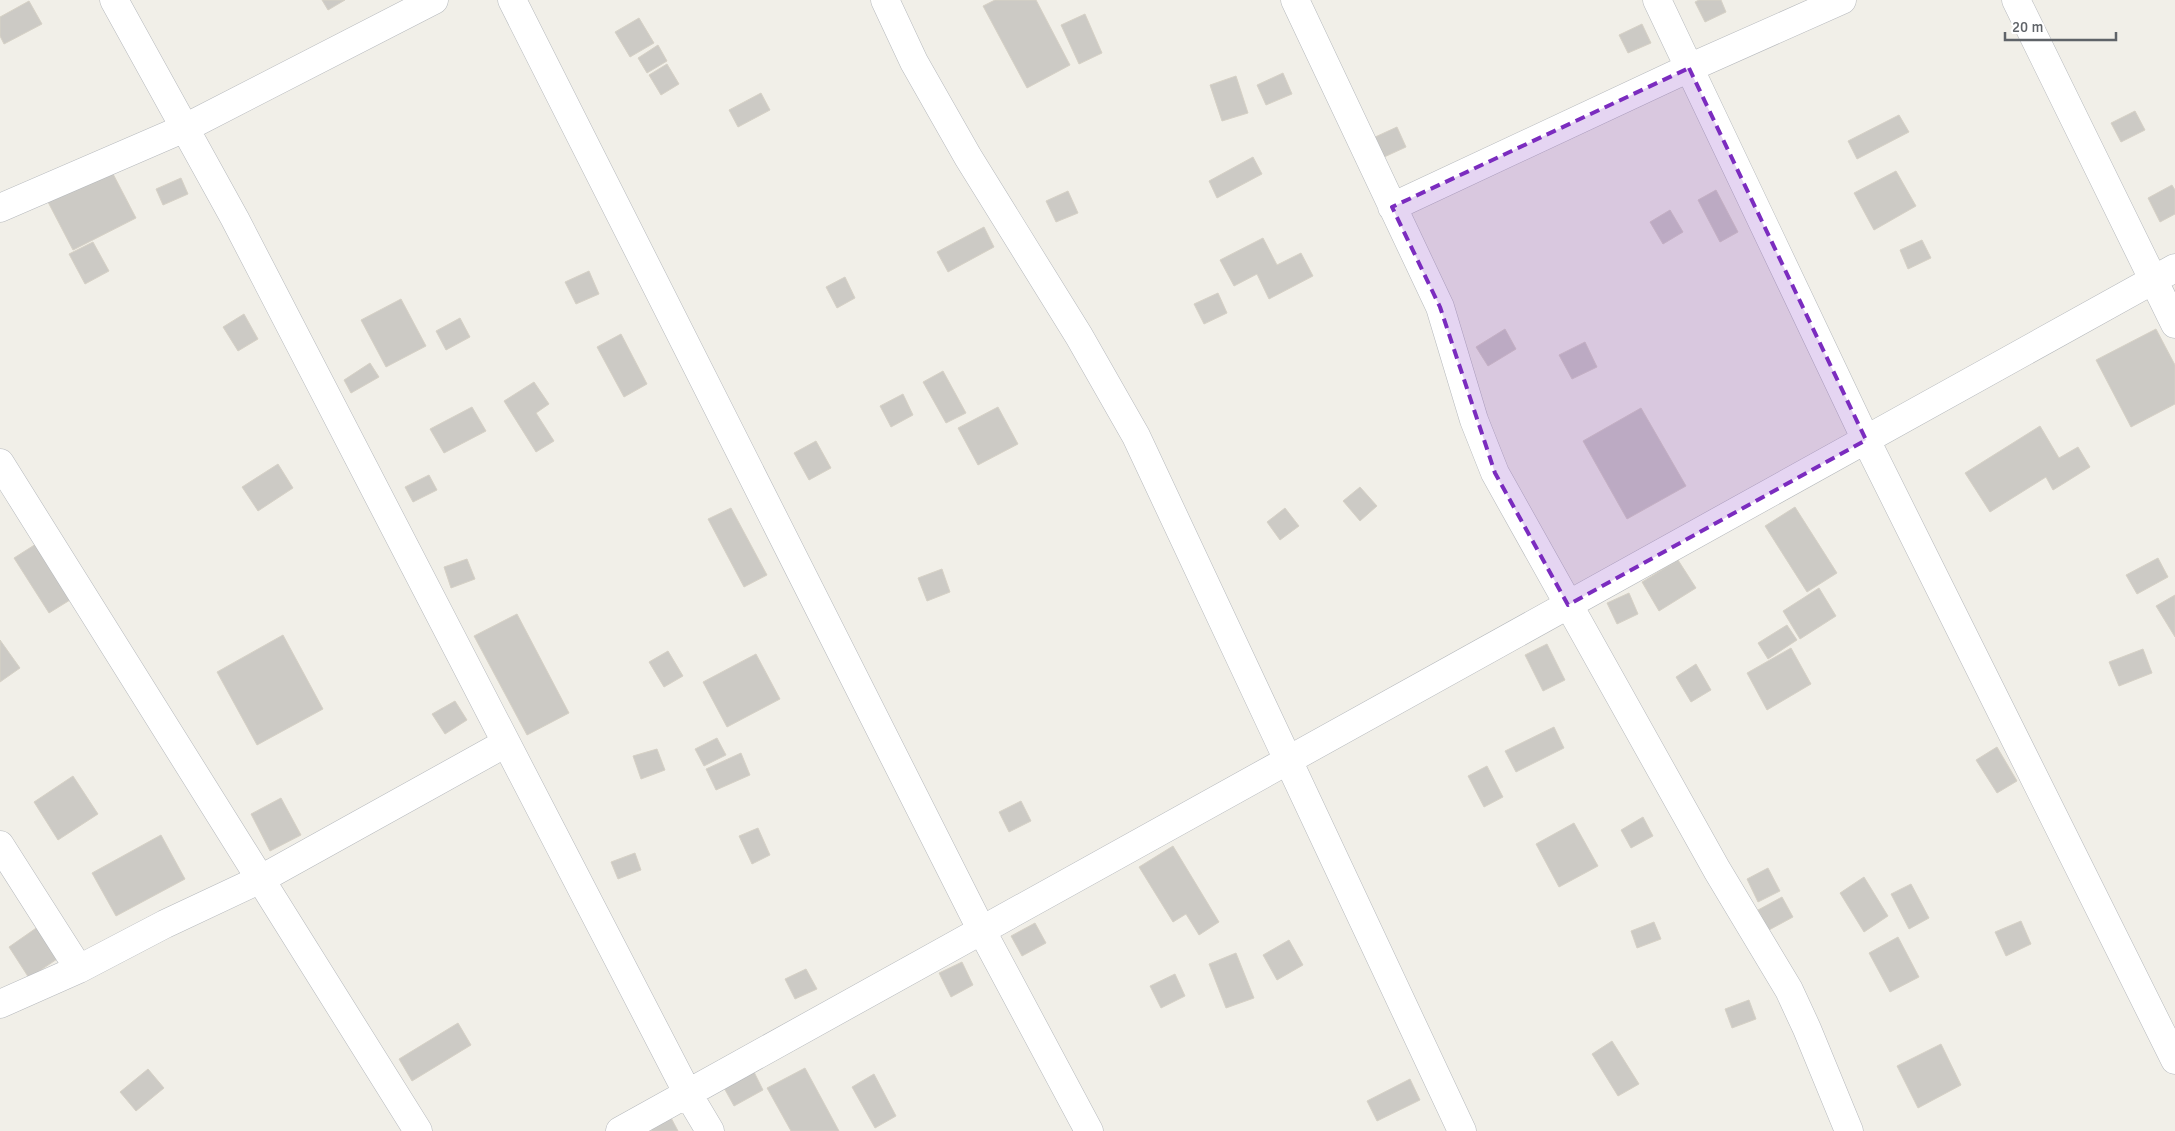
<svg xmlns="http://www.w3.org/2000/svg" width="2175" height="1131" font-family="Signika,sans-serif">
<rect width="100%" height="100%" fill="#f1efe8"/>
<!-- building -->
<path fill="#cccac5" stroke="#d6d1c6" d="M322,0H345L328,10Z
M995,0H1036L1070,65L1027,88L983,6Z
M1699,0H1721L1726,12L1705,22L1695,2Z
M29,1L42,24L4,44L0,36V17Z
M1085,14L1102,53L1079,64L1061,25Z
M639,18L654,43L630,57L615,32Z
M1642,24L1651,43L1628,53L1619,35Z
M658,45L667,61L647,73L638,58Z
M667,64L679,84L661,95L649,75Z
M1283,73L1292,94L1266,105L1257,85Z
M1236,76L1248,113L1222,121L1210,85Z
M761,93L770,110L738,127L729,110Z
M2135,111L2145,130L2121,142L2111,123Z
M1899,115L1909,132L1857,159L1848,141Z
M1397,127L1406,147L1382,158L1373,138Z
M1253,157L1262,174L1217,198L1209,181Z
M111,170L136,218L73,250L48,202Z
M1896,171L1916,206L1874,230L1854,193Z
M181,178L188,194L163,205L156,189Z
M2172,185L2175,190V214L2160,222L2148,198Z
M1716,190L1738,232L1720,242L1698,200Z
M1068,191L1078,213L1056,222L1046,201Z
M1670,210L1683,232L1663,244L1650,222Z
M984,227L994,247L948,272L937,252Z
M1263,238L1277,265L1301,253L1313,276L1269,299L1257,274L1234,286L1220,260Z
M1922,240L1931,258L1908,269L1900,250Z
M93,242L109,271L85,284L69,254Z
M589,271L599,294L576,304L565,282Z
M845,277L855,298L837,308L826,287Z
M1218,293L1227,313L1204,324L1194,304Z
M401,299L426,346L386,367L361,320Z
M244,314L258,339L238,351L223,327Z
M460,318L470,337L446,350L436,331Z
M1505,329L1516,349L1488,366L1476,347Z
M2156,329L2175,365V404L2131,427L2096,360Z
M621,334L647,384L624,397L597,347Z
M1585,342L1597,367L1572,379L1559,355Z
M370,363L379,377L351,393L344,380Z
M943,371L966,413L946,423L923,382Z
M534,382L549,404L536,413L554,441L536,452L504,401Z
M903,394L913,415L891,427L880,406Z
M472,407L486,431L444,453L430,429Z
M998,407L1018,444L978,465L958,428Z
M1641,408L1686,486L1627,519L1583,441Z
M2040,426L2059,458L2078,447L2090,467L2053,490L2046,477L1990,512L1965,473Z
M816,441L831,468L809,480L794,453Z
M278,464L293,488L258,511L242,487Z
M429,475L437,490L413,502L405,487Z
M1360,487L1377,506L1360,521L1343,501Z
M1795,507L1837,573L1807,592L1765,526Z
M731,508L767,575L744,587L708,519Z
M1285,508L1299,526L1280,540L1267,522Z
M36,544L70,600L49,613L14,558Z
M2158,558L2168,577L2137,594L2126,575Z
M467,559L475,579L451,588L444,567Z
M1678,560L1696,588L1659,611L1642,582Z
M942,569L950,592L927,601L918,578Z
M1819,588L1836,616L1800,639L1783,611Z
M1629,593L1638,614L1617,624L1607,603Z
M2175,595V637L2156,606Z
M517,614L569,713L527,735L474,636Z
M1787,625L1797,640L1768,659L1758,643Z
M283,635L323,709L257,745L217,672Z
M0,640L20,668L0,682Z
M1547,644L1565,680L1543,691L1525,655Z
M1791,648L1811,684L1767,710L1747,673Z
M2143,649L2152,673L2119,686L2109,662Z
M668,651L683,676L664,687L649,662Z
M756,654L780,699L727,727L703,682Z
M1696,664L1711,690L1691,702L1676,677Z
M455,701L467,720L445,734L432,714Z
M1554,727L1564,748L1516,772L1505,751Z
M717,738L726,755L704,766L695,749Z
M1997,747L2017,781L1997,793L1976,760Z
M657,749L665,770L641,779L633,756Z
M741,753L750,775L716,790L706,769Z
M1487,766L1503,797L1484,807L1468,776Z
M73,776L98,814L58,840L34,802Z
M281,798L301,835L270,851L251,814Z
M1021,801L1031,821L1009,832L999,812Z
M1643,817L1653,836L1631,848L1621,830Z
M1574,823L1598,866L1559,887L1536,844Z
M758,828L770,855L752,864L739,836Z
M161,835L185,879L116,916L92,873Z
M1173,846L1219,922L1199,935L1186,914L1173,922L1139,867Z
M635,853L641,870L618,879L611,862Z
M1768,868L1780,891L1758,902L1747,879Z
M1864,877L1888,916L1864,932L1840,893Z
M1911,884L1929,918L1909,929L1891,894Z
M1782,897L1793,917L1769,930L1758,910Z
M2021,921L2031,944L2006,956L1995,932Z
M1654,922L1661,939L1637,948L1631,931Z
M1035,923L1046,943L1022,956L1011,936Z
M42,924L63,955L29,978L9,947Z
M1898,937L1919,977L1890,992L1869,953Z
M1289,940L1303,965L1277,980L1263,955Z
M1236,953L1254,998L1226,1008L1209,964Z
M962,962L973,985L951,997L939,973Z
M806,969L817,989L795,999L785,979Z
M1175,974L1185,996L1161,1008L1150,986Z
M1749,1000L1756,1019L1732,1028L1725,1009Z
M458,1023L471,1045L412,1081L399,1059Z
M1612,1041L1639,1084L1618,1096L1592,1054Z
M1941,1044L1961,1085L1918,1108L1897,1066Z
M805,1068L839,1131H791L767,1088Z
M148,1069L164,1088L136,1111L120,1092Z
M753,1070L763,1090L734,1106L723,1086Z
M874,1074L896,1116L875,1128L852,1087Z
M1410,1079L1420,1100L1377,1121L1367,1101Z
M669,1114L678,1131H652L649,1125Z"/>
<g fill="none" stroke-linecap="round" stroke-linejoin="round">
<defs>
<path id="minor" d="M114,0L235,219L688,1094L710,1131
M512,0L982,931L1089,1131
M885,0L914,62L968,157L1079,336L1136,436L1462,1131
M1295,0L1440,307L1474,420L1495,473L1717,870L1789,990L1807,1029L1849,1131
M1657,0L1866,440L2175,1060
M2016,0L2175,324
M1392,207L1689,68L1842,0
M0,208L185,128L434,0
M0,463L418,1131
M0,845L79,969L165,924L261,879L506,743
M0,1004L79,969
M620,1131L2175,268"/>
</defs>
<!-- minor casing -->
<use href="#minor" stroke="#b5b8bc" stroke-width="29"/>
<!-- minor -->
<use href="#minor" stroke="#fff" stroke-width="28"/>
</g>
<!-- marked area -->
<path fill="#7b2cbf" fill-opacity="0.2" stroke="#7b2cbf" stroke-width="4" stroke-dasharray="10 6" stroke-linejoin="round" d="M1689,68L1866,440L1568,605L1495,473L1440,307L1392,207Z"/>
<!-- scale -->
<path d="M2005 32v8h111v-8" fill="none" stroke="#5f6368" stroke-width="2.5"/>
<text x="2012" y="32" font-size="15" fill="#5f6368" stroke="#ffffff" stroke-width="4" paint-order="stroke">20 m</text>
</svg>
